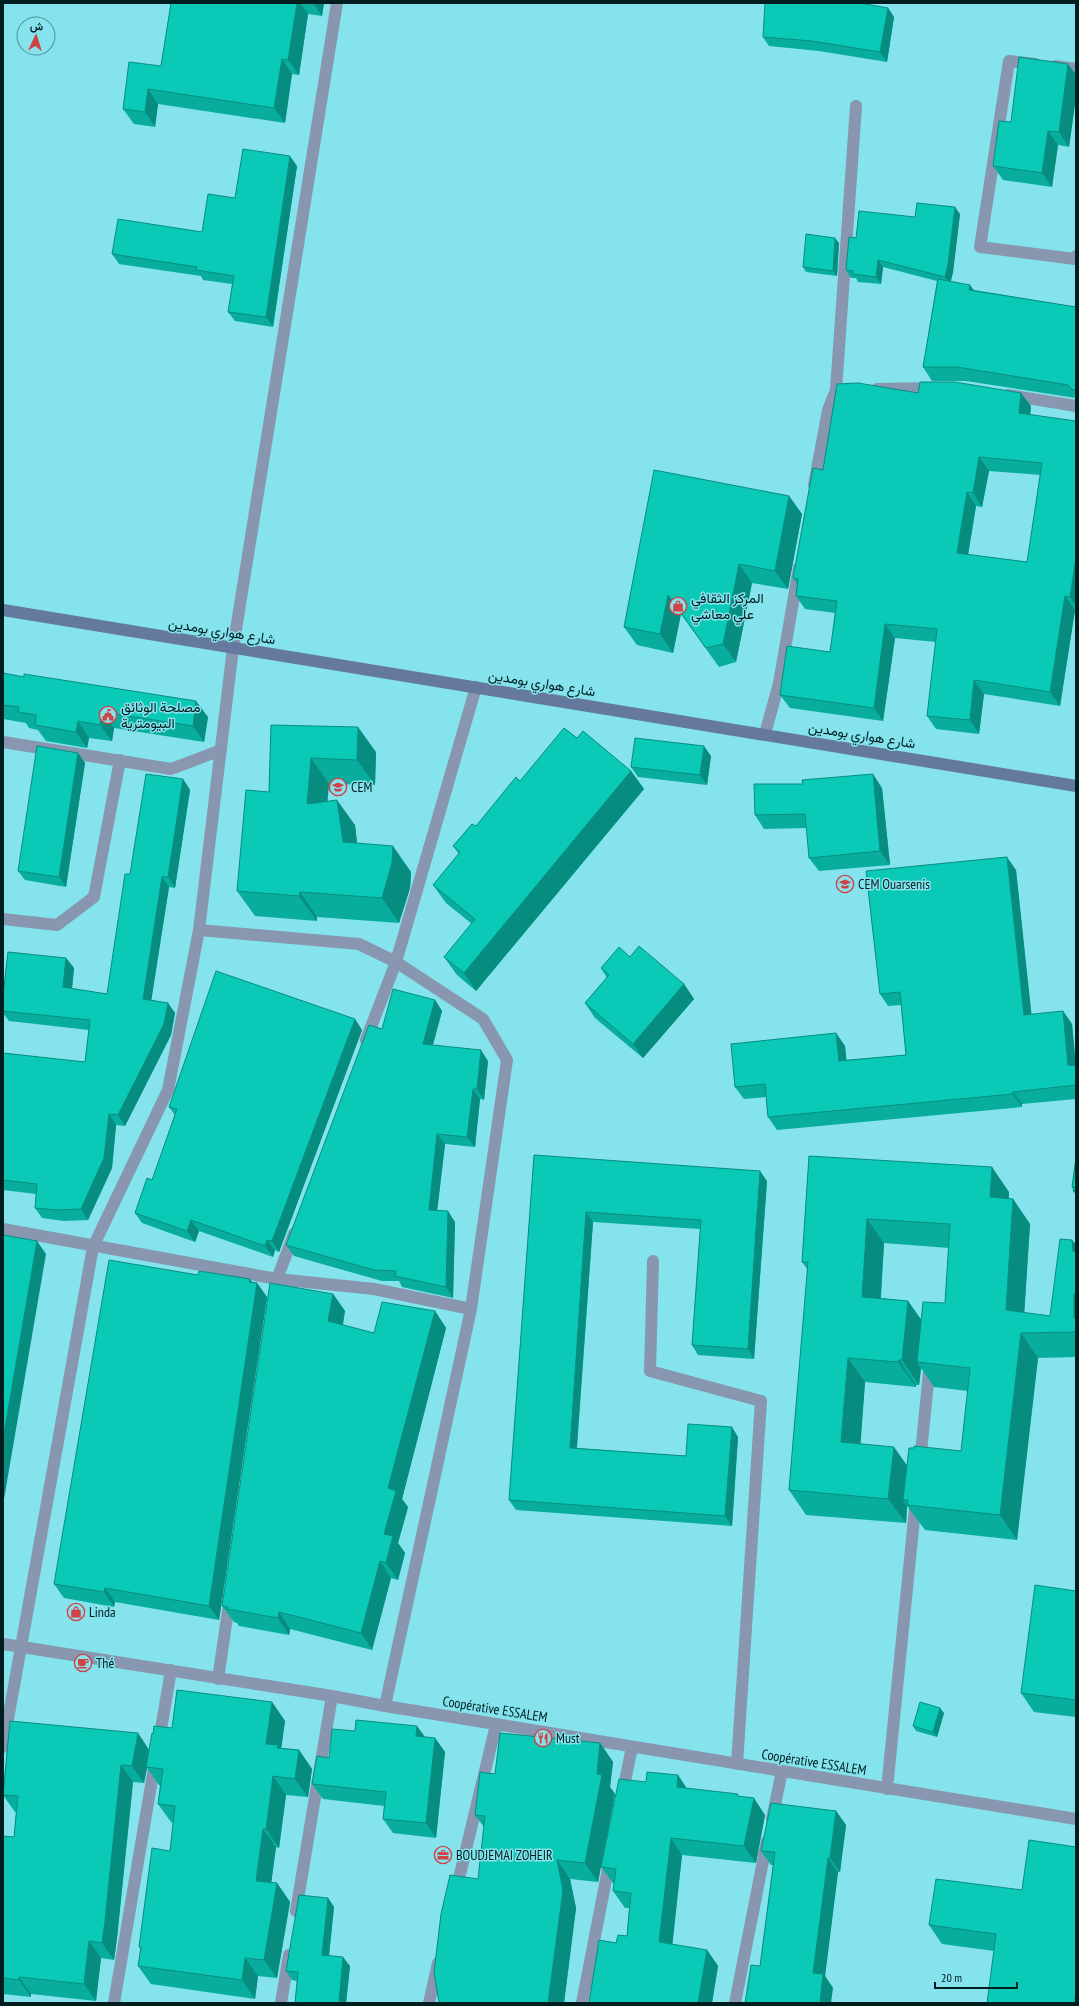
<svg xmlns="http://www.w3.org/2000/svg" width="1079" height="2006" font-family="'PT Sans Narrow',Vazirmatn,sans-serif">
<rect width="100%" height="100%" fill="#84e3ec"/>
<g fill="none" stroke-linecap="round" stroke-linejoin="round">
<!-- service -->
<path stroke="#8896af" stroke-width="12" d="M836,390L856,106
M653,1261L650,1371L761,1401L737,1764
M920,1463L930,1362
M887,1789L916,1499"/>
<!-- minor -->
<path stroke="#8896af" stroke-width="12" d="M1035,64L1009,61L980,247L1075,259L1076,256
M1055,66L1076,69
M877,389L934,388
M1008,395L1076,406
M814,485L828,410L836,390H852
M765,734L779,683L799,568
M3,742L171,769L221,750
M3,919L57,925L94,897L120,760
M199,930L359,944L396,962L366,1040
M3,1229L277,1279L294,1234
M274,1300L277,1279L374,1289L471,1309L507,1060L483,1019L396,962L476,687
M3,1644L332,1696L385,1706L1076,1819
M218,1679L230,1597
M385,1706L471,1309
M159,1741L171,1670
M3,1747L93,1247L168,1090L199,930L233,648L337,3
M622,1796L632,1747
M772,1819L782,1771
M456,1891L496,1725
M296,1911L332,1696
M114,2003L155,1762
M281,2003L289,1955
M429,2003L438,1963
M582,2003L610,1859
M735,2003L767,1841"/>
<!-- secondary -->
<path stroke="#65789d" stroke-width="12" d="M3,610L1076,786"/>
</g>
<!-- wall -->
<path fill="#09ad9d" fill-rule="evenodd" d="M171,3H324L322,16L308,14L299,75L292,74L285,123L158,104L155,127L134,124L123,109L161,66Z
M888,8L894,17L887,62L819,51L769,46L763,37Z
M1068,64L1076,75V97L1069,147L1058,145L1052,187L1003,180L993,166L1011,122Z
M297,166L273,327L235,321L228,312L232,284L203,280L201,276L119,264L112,254L202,232L235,198Z
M960,214L953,272L951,281L974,290L1076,307V398L966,381H932L923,367L937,281L883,267L881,284L858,282L856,278H851L846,270L856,238L915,217Z
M839,243L837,276L806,272L803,267Z
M918,393L1031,406L1030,415L1076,421V610H1075L1060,706L984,694L979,734L936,729L927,716L936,642L895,638L883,721L790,708L780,695L830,652L835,613L805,609L796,596L797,584L793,578L823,470ZM989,471L1041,475L1027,562L968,555L976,506L982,507Z
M789,496L802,514L788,589L752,583L736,662L719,667L681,614L673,653L637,645L624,627Z
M3,673L208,717L204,742L114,728L112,741L89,738L87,748L46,741L38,730L29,728L26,723L3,719Z
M271,725L376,752L375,785L329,784L327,801L355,825L357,844L411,872L410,888L399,923L317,917V921L255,916L237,891L269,792Z
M577,738L631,771L644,789L476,991L457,975L444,957L472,924L446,903L433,885L459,854L453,846L476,826L520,781Z
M78,753L85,763L66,887L25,880L18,871Z
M711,756L707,785L638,777L631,767Z
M183,779L190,790L175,888L169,887L151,1000L168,1003L175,1013L171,1035L125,1126L116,1125L112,1168L88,1220L64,1221L42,1218L35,1208L36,1194L3,1190V1053L85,1062L89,1030L9,1021L3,1013V1011L66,958L74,968L72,989L107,994Z
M882,788L890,865L819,871L809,858L807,828L764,829L755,815Z
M1016,870L1031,1015L1063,1011L1072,1024L1076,1066V1099L1022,1104V1107L777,1130L768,1117L766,1097L744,1099L735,1087L836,1033L845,1046L846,1060L906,1055L901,1005L888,1006L880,994Z
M630,957L684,984L694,999L643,1058L595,1018L585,1003L607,978L601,968Z
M435,1000L442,1011L433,1045L488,1061L484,1100L480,1099L475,1147L445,1144L437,1211L455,1222L453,1298L402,1287L399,1281H382L294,1256L286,1245L382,1029Z
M362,1030L279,1252L275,1250L273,1257L199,1231L195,1242L142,1223L135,1213L152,1180L175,1115L169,1107Z
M534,1155L767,1181L754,1359L698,1355L692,1345L700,1229L593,1222L577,1448L686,1456L738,1437L732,1526L516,1510L509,1500Z
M809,1156L1009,1192V1199H1013L1030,1224L1024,1313L1050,1316L1072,1240L1076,1245V1357L1038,1358L1017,1540L925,1530L907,1506L906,1523L806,1515L789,1490L808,1270L802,1262ZM884,1243L949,1248L945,1303L921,1320L908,1301L881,1298ZM921,1368L934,1387L968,1391L961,1451L907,1465L860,1443L865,1382L916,1387V1385H919Z
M1076,1157V1195L1073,1191V1189L1072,1187Z
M198,1275L257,1283L267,1297L219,1620L115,1602L114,1607L64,1598L54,1584Z
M333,1294L345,1311L343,1325L374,1333L435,1311L446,1328L402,1499L408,1507L398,1543L405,1553L398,1580L391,1578L372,1650L290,1629L289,1635L239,1626L237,1623L234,1622L222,1606Z
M1076,1591V1717L1034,1712L1021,1693Z
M272,1702L285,1721L281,1748L299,1750L312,1769L308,1797L286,1795L279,1848L276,1847L271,1883H277L290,1902L277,1978L258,1976L255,1999L151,1984L138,1966L141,1949L139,1947L170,1851L173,1823L171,1822L158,1804L160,1786L159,1785L147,1768L144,1783L133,1782L117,1938L114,1960L101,1958L96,2001L31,1994V1997L3,1994V1836L14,1837L16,1812H15L3,1795V1792L149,1749L153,1734L172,1728Z
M944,1713L937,1737L916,1731L913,1726Z
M425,1737L435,1738L445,1752L436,1838L393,1833L383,1819L384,1806L323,1799L312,1784L329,1758Z
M600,1743L613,1762L610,1787L615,1794L598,1882L570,1879L576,1908L564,2003H439L478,1879L484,1827L475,1815L495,1774Z
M678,1775L687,1789L740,1796L765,1815L756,1863L682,1855L672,1944L707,1950L718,1966L712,2003H589L616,1943L627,1936L629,1908H625L613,1891L614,1884L613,1883L601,1867L646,1782Z
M836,1811L846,1825L840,1872H838L825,1976L833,1988L760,1966L773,1865H771L761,1851Z
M1076,1847V2003L994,1951L942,1944L929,1925L1022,1890Z
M328,1898L334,1907L329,1956L350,1966L346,2003H295L297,1981L292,1980L286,1971Z"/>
<!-- shaded-wall -->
<path fill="#078d80" d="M297,3H300L308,14L299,75L288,60Z
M313,3H324L322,16Z
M888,8L894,17L887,62L880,52Z
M282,59L292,74L285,123L274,108Z
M1068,64L1076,75V97L1069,147L1059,132Z
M148,89L158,104L155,127L145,112Z
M1048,131L1058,145L1052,187L1042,173Z
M290,156L297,166L273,327L266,317Z
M955,207L960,214L953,272L950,284L945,277Z
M835,238L839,243L837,276L833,271Z
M878,260L883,267L881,284L876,277Z
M970,285L980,298L969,290Z
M1021,393L1031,406L1029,427L1019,413Z
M979,457L989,471L982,507L973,493Z
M967,492L976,506L966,567L957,553Z
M789,496L802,514L788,589L775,571Z
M1076,558V606L1070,597Z
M739,564L752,583L736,662L723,644Z
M668,595L681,614L673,653L660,634Z
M1065,596L1075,610L1060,706L1050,692Z
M885,624L895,638L883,721L874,708Z
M974,680L984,694L979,734L970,720Z
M196,701L208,717L204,742L193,726Z
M102,712L114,728L112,741L100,725Z
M78,721L89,738L87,748L76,732Z
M358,727L376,752L375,785L357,760Z
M704,746L711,756L707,785L700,775Z
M78,753L85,763L66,887L59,877Z
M311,758L329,784L325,829L307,804Z
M631,771L644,789L476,991L464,973Z
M873,774L882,788L890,865L880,851Z
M183,779L190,790L175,888L168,877Z
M337,800L355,825L360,868L343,842Z
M393,846L411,872L410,888L399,923L382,898Z
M1007,857L1016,870L1033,1028L1024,1015Z
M162,877L169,887L150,1009L143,999Z
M300,892L317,917V921L299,896Z
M66,958L74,968L71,998L63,987Z
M684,984L694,999L643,1058L633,1044Z
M435,1000L442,1011L430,1055L423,1044Z
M168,1003L175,1013L171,1035L125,1126L118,1115Z
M1063,1011L1072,1024L1076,1070L1068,1065Z
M355,1019L362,1030L279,1252L272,1241Z
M836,1033L845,1046L848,1074L839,1061Z
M481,1050L488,1061L484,1100L477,1089Z
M473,1089L480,1099L475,1147L467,1137Z
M1013,1092L1022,1104V1107L1013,1094Z
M109,1114L116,1125L112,1168L88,1220L81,1209Z
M437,1134L445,1144L436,1221L429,1210Z
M992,1167L1009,1192L1007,1222L990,1197Z
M760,1171L767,1181L754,1359L748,1349Z
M1013,1199L1030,1224L1023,1333L1006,1310Z
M448,1211L455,1222L453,1298L446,1287Z
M586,1212L593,1222L576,1457L570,1448Z
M867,1219L884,1243L879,1321L862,1297Z
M191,1220L199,1231L195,1242L187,1231Z
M267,1240L275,1250L273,1257L265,1246Z
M1072,1240L1076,1245V1256L1073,1251Z
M37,1241L46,1254L3,1505V1439Z
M250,1279L256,1288L257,1283L267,1297L219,1620L209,1606L249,1282Z
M333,1294L345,1311L340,1338L328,1321Z
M1074,1294L1076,1297V1321L1074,1318Z
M908,1301L925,1325L917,1362L921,1368L919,1385L902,1360Z
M435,1311L446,1328L402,1499L408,1507L398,1543L405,1553L398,1580L386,1563L384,1534L388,1488Z
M1021,1333L1038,1358L1017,1540L1000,1515Z
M848,1358L865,1382L859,1466L841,1442Z
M899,1360L916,1385V1387L898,1362Z
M732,1427L738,1437L732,1526L725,1516Z
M894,1447L911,1471L903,1500L907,1506L906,1523L888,1499Z
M380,1561L391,1578L372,1650L361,1633Z
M105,1588L115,1602L114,1607L104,1592Z
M279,1612L290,1629L289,1635L278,1618Z
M272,1702L285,1721L281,1750L266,1744Z
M940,1708L944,1713L937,1737L933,1732Z
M417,1726L428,1741L416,1736Z
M138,1733L150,1751L146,1767L147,1768L144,1783L132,1766Z
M435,1738L445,1752L436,1838L426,1823Z
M600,1743L613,1762L610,1787L615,1794L598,1882L585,1863L597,1774Z
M299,1750L312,1769L308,1797L295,1779Z
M121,1765L133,1782L117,1938L114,1960L102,1943Z
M678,1775L689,1792L677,1787Z
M273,1776L286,1795L279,1848L266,1829Z
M754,1798L765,1815L756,1863L744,1846Z
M836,1811L846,1825L840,1872L830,1858Z
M263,1829L276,1847L269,1900L256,1881Z
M671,1838L682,1855L671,1958L659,1942Z
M828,1858L838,1872L825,1976L833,1988L831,2003H820L813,1973Z
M557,1860L570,1879L576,1908L564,2003H548Z
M277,1883L290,1902L277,1978L264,1960Z
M328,1898L334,1907L328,1964L322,1955Z
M89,1941L101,1958L96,2001L84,1984Z
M707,1950L718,1966L712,2003H698Z
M343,1957L350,1966L346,2003H339Z
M245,1958L258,1976L255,1999L242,1980Z
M19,1977L31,1994V1997L19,1980Z"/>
<!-- building -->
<path fill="#0ac9b7" stroke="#078d80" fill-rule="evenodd" d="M171,3H297L288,60L282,59L274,108L148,89L145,112L123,109L129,62L161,66Z
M765,3H860L888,8L880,52L812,41L763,37Z
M1019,57L1068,64L1059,132L1048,131L1042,173L993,166L999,121L1011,122Z
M243,149L290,156L266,317L228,312L234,276L196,270L197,267L112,254L118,219L202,232L208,194L235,198Z
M917,203L955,207L948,264L945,277L878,260L876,277L853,274V271L846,270L849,237L856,238L859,211L915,217Z
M806,234L835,238L833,271L803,267Z
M938,279L970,285L969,290L1076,307V390H1073L1068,385L957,367H923Z
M920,382H955L1021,393L1019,413L1076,421V558L1070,597L1065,596L1050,692L974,680L970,720L927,716L937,629L885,624L874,708L780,695L787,646L830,652L837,601L796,596L798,579L793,578L813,468L823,470L837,384L858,383L918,393ZM979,457L1042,463L1027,562L957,553L967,492L973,493Z
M654,470L789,496L775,571L739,564L723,644L706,648L668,595L660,634L624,627Z
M3,673L24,677V674L196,701L193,726L102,712L100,725L78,721L76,732L35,725L36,715L18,712L19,707L3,705Z
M271,725L358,727L357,760L311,758L307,804L337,800L343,842L393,846L392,863L382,898L300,892L299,896L237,891L246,790L269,792Z
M564,728L577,738L583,731L631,771L464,973L444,957L475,919L433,885L460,852L453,846L472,824L476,826L516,777L520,781Z
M635,738L704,746L700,775L631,767Z
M37,746L78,753L59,877L18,871Z
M146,774L183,779L168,877H162L143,999L168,1003L164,1024L118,1115L109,1114L104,1158L81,1209L57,1210L35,1208L37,1184L3,1180V1053L85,1062L90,1020L3,1011V996L8,952L66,958L63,987L107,994L125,874H130Z
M873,774L880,851L809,858L805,814L755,815L754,784H803L802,780Z
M1007,857L1024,1015L1063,1011L1068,1065L1076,1066V1085L1013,1092V1094L768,1117L765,1084L735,1087L731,1044L836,1033L839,1061L906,1055L900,992L880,994L866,871Z
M639,946L684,984L633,1044L585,1003L609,975L601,968L619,947L630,957Z
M216,971L355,1019L272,1241L267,1240L265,1246L191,1220L187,1231L135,1213L147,1178L152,1180L177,1109L169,1107Z
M393,989L435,1000L423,1044L481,1050L477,1089H473L467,1137L437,1134L429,1210L448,1211L446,1287L395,1276L396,1271L374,1270L286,1245L369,1025L382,1029Z
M534,1155L760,1171L748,1349L692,1345L701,1220L586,1212L570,1448L686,1456L688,1424L732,1427L725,1516L509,1500Z
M809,1156L992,1167L990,1197L1013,1199L1006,1310L1050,1316L1060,1239L1072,1240L1073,1251L1076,1252V1294H1074V1318L1076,1319V1332L1021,1333L1000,1515L907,1505L908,1500H903L909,1448H914V1446L961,1451L970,1368L917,1362L923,1302L945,1303L950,1224L867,1219L862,1297L908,1301L902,1360H899L898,1362L848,1358L841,1442L894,1447L888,1499L789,1490L808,1262H802Z
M1076,1157V1191H1073L1074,1187H1072Z
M3,1235L37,1241L3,1439Z
M109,1260L198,1275L199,1271L250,1279L249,1282L257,1283L209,1606L105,1588L104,1592L54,1584Z
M270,1283L333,1294L328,1321L374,1333L382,1302L435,1311L388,1488L396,1491L384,1534L393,1536L386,1563L380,1561L361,1633L279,1612L278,1618L227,1609L228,1607L222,1606Z
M1035,1585L1076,1591V1700L1021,1693Z
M177,1690L272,1702L266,1744L278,1745L277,1748L299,1750L295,1779L273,1776L266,1829H263L256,1881L277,1883L264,1960L245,1958L242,1980L138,1966L141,1947H139L152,1848L170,1851L175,1806L158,1804L163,1769L146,1767L152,1733L153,1734L154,1726L172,1728Z
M920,1702L940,1708L933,1732L913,1726Z
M356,1720L417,1726L416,1736L435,1738L426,1823L383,1819L386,1792L312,1784L317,1756L329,1758L332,1729L355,1731Z
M10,1721L138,1733L132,1766L121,1765L105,1921L102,1943L89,1941L84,1984L19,1977V1980L3,1978V1836L14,1837L18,1796L3,1795Z
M500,1733L600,1743L597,1774L602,1775L585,1863L557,1860L563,1890L548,2003H439L434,1972L441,1914L450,1875L478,1879L485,1816L475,1815L480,1772L495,1774Z
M647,1772L678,1775L677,1787L738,1794L737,1796L754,1798L744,1846L671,1838L659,1942L707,1950L698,2003H589L599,1940L616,1943L618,1935L627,1936L631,1893L613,1891L616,1869L601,1867L619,1779L646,1782Z
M771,1803L836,1811L830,1858H828L813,1973L823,1974L820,2003H745L751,1965L760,1966L775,1852L761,1851Z
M1029,1840L1076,1847V1997H1075V2003H987L996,1934L929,1925L936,1879L1022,1890Z
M299,1895L328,1898L322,1955L343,1957L339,2003H295L298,1972L286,1971Z"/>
<!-- icons -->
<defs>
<symbol id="shop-ring" viewBox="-11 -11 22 22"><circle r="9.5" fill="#84e3ec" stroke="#d14245" stroke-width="1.5"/><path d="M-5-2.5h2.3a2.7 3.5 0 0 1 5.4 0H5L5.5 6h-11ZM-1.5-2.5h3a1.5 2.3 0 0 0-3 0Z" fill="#d14245"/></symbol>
<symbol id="civic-ring" viewBox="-11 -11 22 22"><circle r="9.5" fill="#84e3ec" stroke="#d14245" stroke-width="1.5"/><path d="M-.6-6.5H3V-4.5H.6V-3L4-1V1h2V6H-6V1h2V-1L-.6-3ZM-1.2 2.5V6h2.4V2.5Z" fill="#d14245"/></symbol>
<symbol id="school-ring" viewBox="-11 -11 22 22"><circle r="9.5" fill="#84e3ec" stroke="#d14245" stroke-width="1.5"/><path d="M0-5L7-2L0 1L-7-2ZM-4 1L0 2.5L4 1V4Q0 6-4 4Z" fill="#d14245"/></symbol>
<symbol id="cafe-ring" viewBox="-11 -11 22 22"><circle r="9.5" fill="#84e3ec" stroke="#d14245" stroke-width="1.5"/><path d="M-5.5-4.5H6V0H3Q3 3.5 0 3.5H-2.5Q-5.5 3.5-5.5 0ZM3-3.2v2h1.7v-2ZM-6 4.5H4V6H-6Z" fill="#d14245"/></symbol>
<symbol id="restaurant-ring" viewBox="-11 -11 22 22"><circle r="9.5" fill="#84e3ec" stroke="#d14245" stroke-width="1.5"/><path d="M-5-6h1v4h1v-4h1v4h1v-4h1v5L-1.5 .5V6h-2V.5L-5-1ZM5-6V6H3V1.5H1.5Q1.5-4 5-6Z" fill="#d14245"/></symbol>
<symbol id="office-ring" viewBox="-11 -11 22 22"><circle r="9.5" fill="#84e3ec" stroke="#d14245" stroke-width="1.5"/><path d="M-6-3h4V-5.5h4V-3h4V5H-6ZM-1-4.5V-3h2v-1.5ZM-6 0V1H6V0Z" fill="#d14245"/></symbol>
</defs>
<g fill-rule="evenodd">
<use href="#shop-ring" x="668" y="596" width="20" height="20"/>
<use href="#civic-ring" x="98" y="705" width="20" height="20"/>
<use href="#school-ring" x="328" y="777" width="20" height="20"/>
<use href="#school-ring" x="835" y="874" width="20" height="20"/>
<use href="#shop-ring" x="66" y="1602" width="20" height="20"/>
<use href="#cafe-ring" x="73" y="1653" width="20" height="20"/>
<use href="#restaurant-ring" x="533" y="1728" width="20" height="20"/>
<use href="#office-ring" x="433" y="1845" width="20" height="20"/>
</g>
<g text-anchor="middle" stroke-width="3" stroke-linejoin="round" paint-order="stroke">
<!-- poi labels -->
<g font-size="14" fill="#001e20" stroke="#84e3ec" text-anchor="start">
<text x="691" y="603">المركز الثقافي<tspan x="691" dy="16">علي معاشي</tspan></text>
<text x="121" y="712">مصلحة الوثائق<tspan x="121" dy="16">البيومترية</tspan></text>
<text x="351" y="792">CEM</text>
<text x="858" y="889">CEM Ouarsenis</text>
<text x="89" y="1617">Linda</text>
<text x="96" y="1668">Thé</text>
<text x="556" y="1743">Must</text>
<text x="456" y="1860">BOUDJEMAI ZOHEIR</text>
</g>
<!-- street labels -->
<g font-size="14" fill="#001e20" stroke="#84e3ec">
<text transform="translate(222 631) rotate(9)" y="5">شارع هواري بومدين</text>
<text transform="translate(542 683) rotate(9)" y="5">شارع هواري بومدين</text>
<text transform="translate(862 735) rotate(9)" y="5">شارع هواري بومدين</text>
<text transform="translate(495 1709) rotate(9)" y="5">Coopérative ESSALEM</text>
<text transform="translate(814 1762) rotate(9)" y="5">Coopérative ESSALEM</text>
</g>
</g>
<!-- border -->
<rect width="1079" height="2006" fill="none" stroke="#001e20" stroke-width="8"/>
<!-- north arrow -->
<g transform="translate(36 36) rotate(4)"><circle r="19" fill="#84e3ec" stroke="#4f949a"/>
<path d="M0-3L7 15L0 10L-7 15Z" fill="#d14245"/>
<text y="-6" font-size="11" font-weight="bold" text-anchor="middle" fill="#001e20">ش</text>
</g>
<!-- scale -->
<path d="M935 1982v6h82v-6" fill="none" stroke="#001e20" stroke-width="2"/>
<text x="941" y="1982" font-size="12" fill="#001e20" stroke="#84e3ec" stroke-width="3" paint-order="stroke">20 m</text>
</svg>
